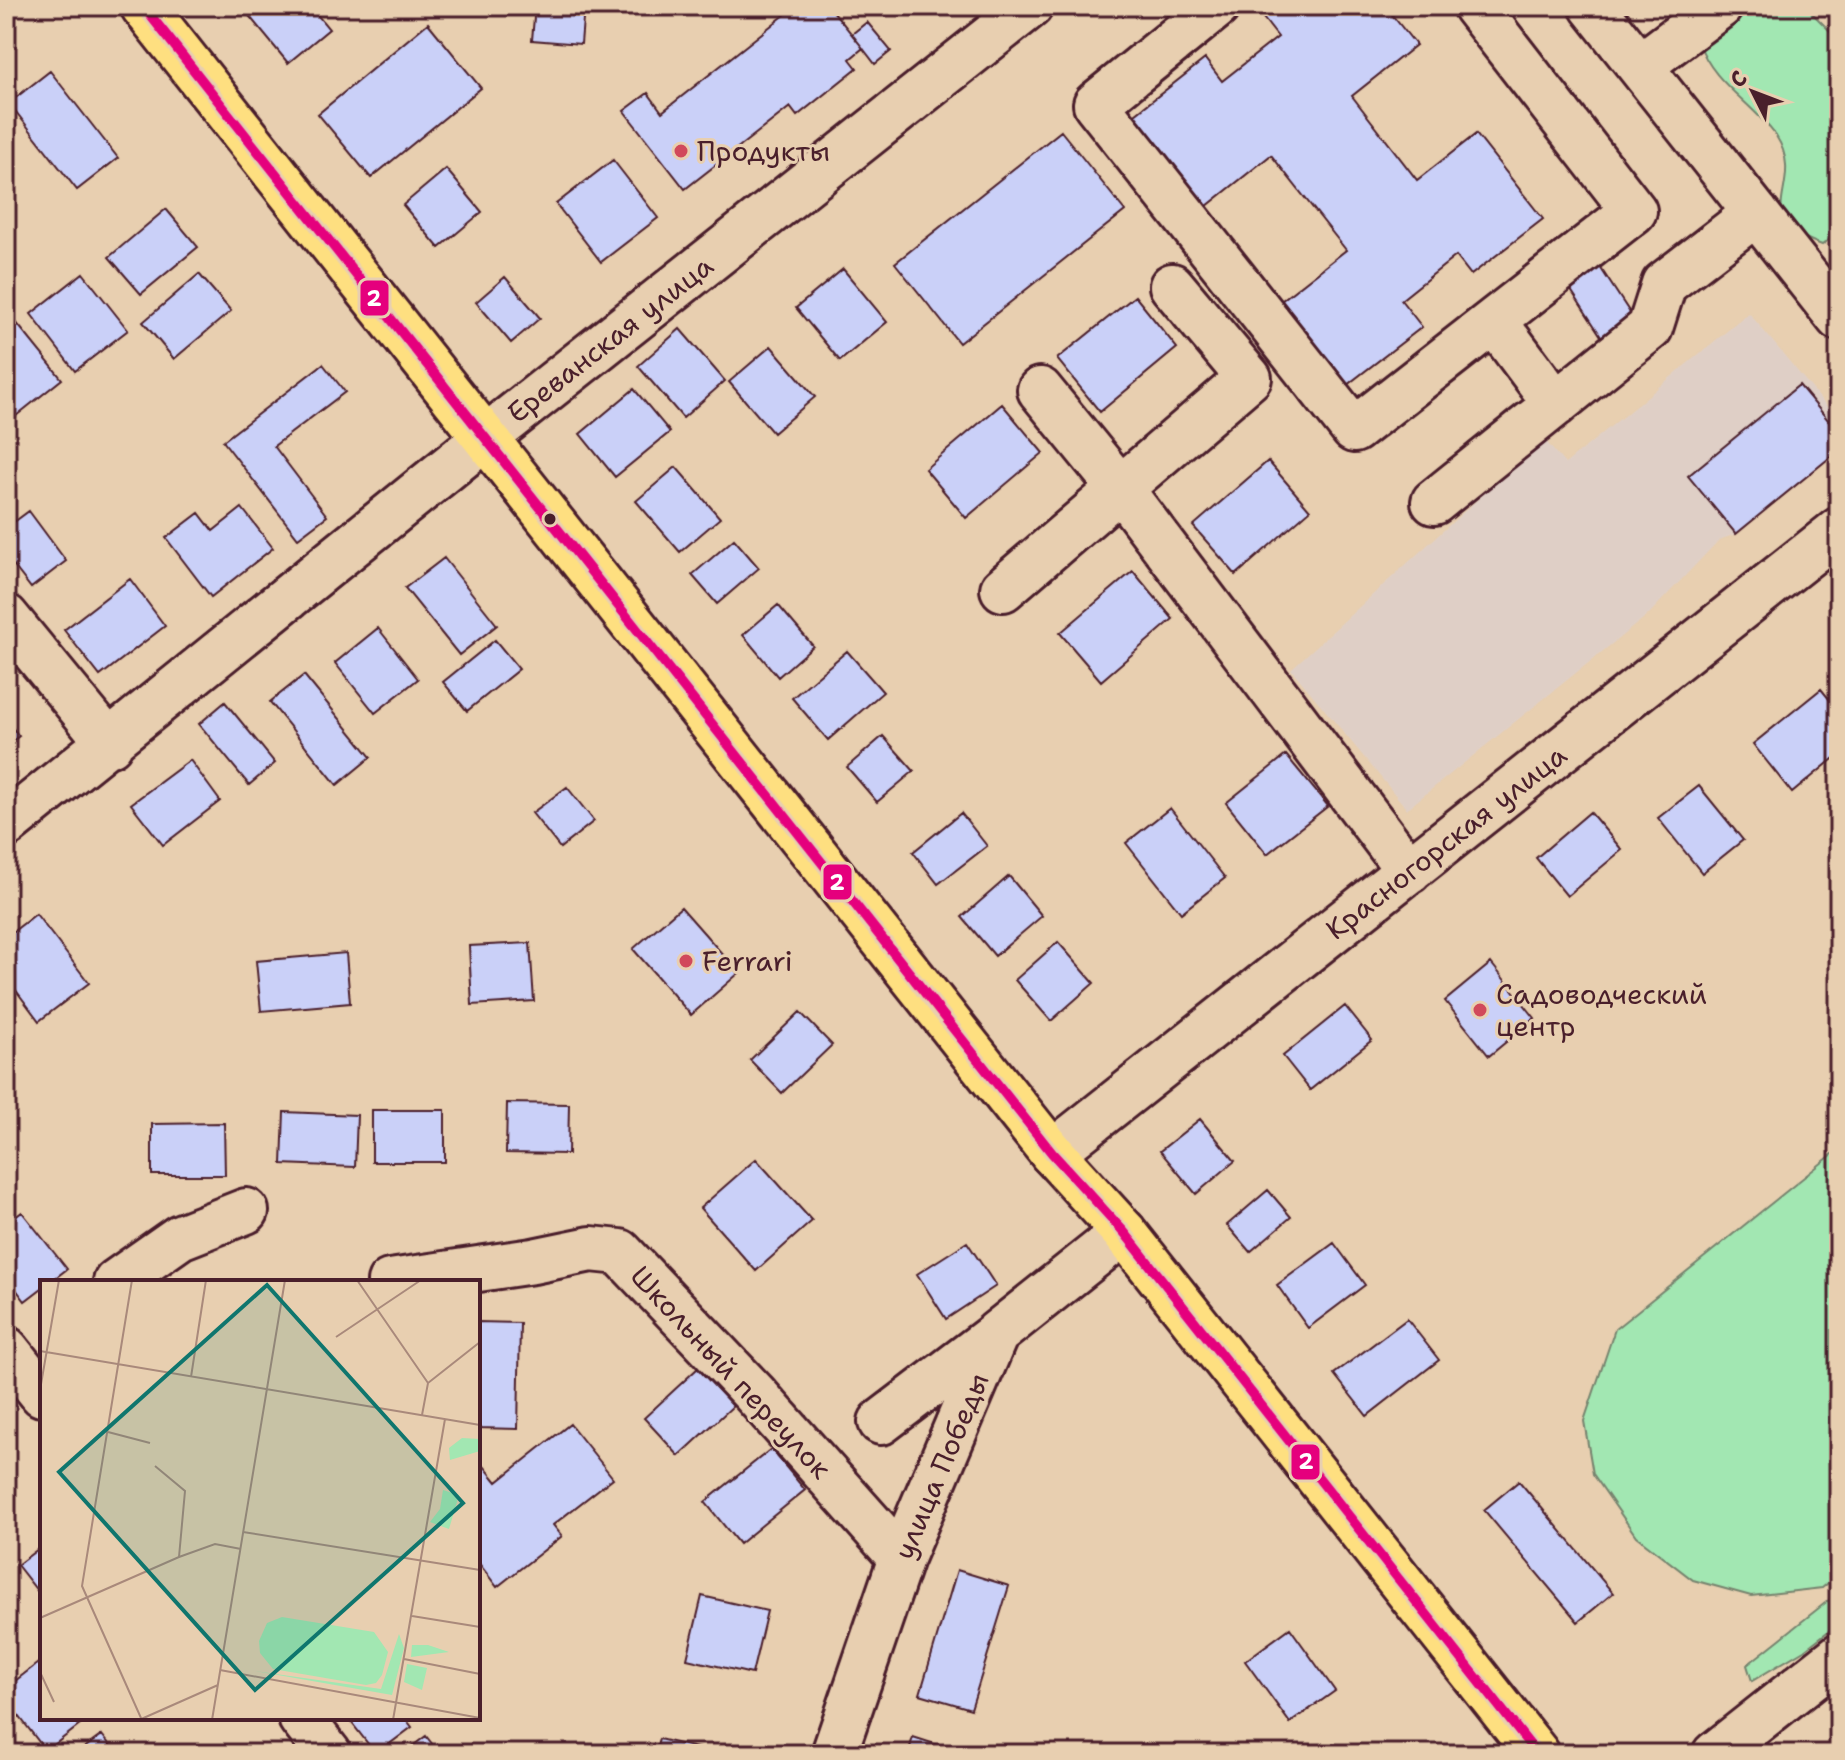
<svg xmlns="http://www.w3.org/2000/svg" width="1845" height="1760" font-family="'Shantell Sans',sans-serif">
<rect width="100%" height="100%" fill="#e8cfb0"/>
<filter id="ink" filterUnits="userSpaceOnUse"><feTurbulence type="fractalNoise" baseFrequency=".0125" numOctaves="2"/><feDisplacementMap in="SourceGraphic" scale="16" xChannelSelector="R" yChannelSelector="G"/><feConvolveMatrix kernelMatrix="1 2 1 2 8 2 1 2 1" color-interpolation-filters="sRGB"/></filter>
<g filter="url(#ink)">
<!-- built -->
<path fill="#dfcfc6" d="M1749,313L1839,421V450L1736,534L1719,540L1649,614L1407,809L1291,669L1544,439L1565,464Z"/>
<!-- green -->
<path fill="#a2e7b2" stroke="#76836e" stroke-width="2" d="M1745,6H1805L1839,40V232L1822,245C1744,217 1809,187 1776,136C1753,103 1711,82 1699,42Z
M1839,1149V1574L1822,1588L1751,1596L1693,1580L1636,1536L1593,1474L1584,1421L1615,1329Z
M1839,1592V1623L1804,1650L1752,1681L1747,1665Z"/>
<!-- building -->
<path fill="#cad0f8" stroke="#4a1f2b" stroke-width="2" d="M241,6H310L329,29L288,63Z
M535,6H584L581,44L532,40Z
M796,6H829L863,48L850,59L857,68L797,116L790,107L685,189L624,111L648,93L662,112Z
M1270,6H1385L1416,45L1352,96L1417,180L1476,134L1543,219L1471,275L1456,256L1401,300L1422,327L1347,385L1281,301L1346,250L1271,155L1202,210L1130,118L1205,59L1222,81L1278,37L1260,14Z
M867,22L891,51L875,64L852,34Z
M428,23L481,88L371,178L318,114Z
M50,71L118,158L77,190L9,103Z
M1061,131L1125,211L959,343L895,263Z
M613,160L658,218L601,262L556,204Z
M446,169L482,212L439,248L403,205Z
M166,209L198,247L141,294L109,257Z
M1598,264L1634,319L1603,339L1567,284Z
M843,269L887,322L840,361L796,308Z
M83,273L128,330L75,371L31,314Z
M199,274L231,311L174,359L143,322Z
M505,277L540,318L511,343L476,302Z
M1135,296L1177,348L1100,412L1057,359Z
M15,321L62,379L6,424V329Z
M680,329L725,381L683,418L638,366Z
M771,346L815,397L773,433L729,382Z
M323,364L345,392L274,446L327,516L298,538L223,441Z
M1799,385L1839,433V450L1736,534L1688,476Z
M634,389L670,432L615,477L580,434Z
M1002,404L1043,453L966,518L925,469Z
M1268,461L1310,510L1236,575L1193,526Z
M676,467L720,518L680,552L636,501Z
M242,508L273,548L211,597L166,538L199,513L213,531Z
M29,511L66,561L31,588L6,556V528Z
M734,539L759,568L717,604L692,575Z
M444,558L497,625L459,655L405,588Z
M1133,571L1173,619L1101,681L1060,633Z
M130,579L165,626L100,676L64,630Z
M778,605L813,646L778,677L743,635Z
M378,628L418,679L375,713L335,663Z
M495,640L519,669L467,711L443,682Z
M847,651L883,692L828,740L792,698Z
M304,675L371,757L337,785L270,702Z
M1821,689L1839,711V754L1792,793L1753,744Z
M225,702L275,763L249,785L199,724Z
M6,720L19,736L6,746Z
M883,736L914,771L877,802L847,767Z
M1286,755L1328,806L1267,854L1226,803Z
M190,760L220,801L163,845L131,804Z
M1699,786L1743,840L1702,873L1658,818Z
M567,787L594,821L560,848L532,813Z
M1170,808L1225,878L1181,913L1126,843Z
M1590,812L1622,850L1567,896L1536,858Z
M961,813L987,846L938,884L913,852Z
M1009,876L1042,916L995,956L962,917Z
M681,907L739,973L691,1015L633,949Z
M36,914L89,983L39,1021L6,977V937Z
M1058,942L1094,983L1051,1021L1015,980Z
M530,943L534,1001L472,1005L469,946Z
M346,953L350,1003L261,1011L256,961Z
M1491,963L1535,1018L1489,1056L1445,1001Z
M1345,1006L1372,1040L1310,1090L1283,1056Z
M800,1012L832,1045L782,1093L750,1060Z
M507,1103L569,1104L568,1154L506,1153Z
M372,1110H445V1162H372Z
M284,1112L357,1115L355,1167L282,1164Z
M1200,1119L1235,1161L1196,1194L1160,1151Z
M224,1123L225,1175H152V1124Z
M756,1159L812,1221L756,1271L700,1208Z
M1268,1190L1291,1217L1250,1252L1227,1225Z
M22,1212L67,1269L50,1282H42V1288L25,1301L6,1276V1224Z
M967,1242L996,1286L946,1319L917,1274Z
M1334,1243L1365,1285L1308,1328L1277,1285Z
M1407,1319L1439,1360L1367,1416L1334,1374Z
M478,1322L520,1323L518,1429L478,1428Z
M698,1368L733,1406L679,1456L644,1418Z
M570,1424L613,1478L553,1525L562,1536L497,1587L478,1562V1470L484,1466L497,1482Z
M771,1449L805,1490L739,1544L705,1502Z
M1519,1481L1613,1593L1578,1622L1484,1510Z
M42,1546V1597L17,1565Z
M957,1570L1009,1586L971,1709L920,1694Z
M702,1596L767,1611L752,1674L687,1659Z
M1290,1628L1335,1691L1290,1723L1245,1661Z
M42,1660V1718H89L46,1751L6,1699V1688Z
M348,1718H405L412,1727L376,1754Z
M102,1735L117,1754H76Z
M426,1736L440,1754H402Z
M913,1737L963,1753L962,1754H908Z
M659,1739L722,1754H655Z"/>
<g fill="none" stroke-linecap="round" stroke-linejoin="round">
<defs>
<path id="minor" d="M1217,6L1096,104L1354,430L1634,211L1475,6
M1592,6L1839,318
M1640,66L1720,6
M1494,321L1556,404
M1040,390L1120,488L1409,871
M1434,502L1650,328L1664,284L1756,213
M1003,589L1249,378L1172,286
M6,617L110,744
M6,825L484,439L1030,6
M1052,1153L1839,530
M116,1282L180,1237L246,1211
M390,1282L533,1261L591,1249L620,1252L754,1393L901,1558
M6,1349L42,1394
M881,1422L994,1336
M301,1718L329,1754
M834,1754L901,1558L996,1334L1124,1232
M1715,1754L1839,1656"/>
<path id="major" d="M143,6L1052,1153L1124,1232L1537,1754"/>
</defs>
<!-- minor casing -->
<use href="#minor" stroke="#4a1f2b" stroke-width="50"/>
<!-- major casing -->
<use href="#major" stroke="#4a1f2b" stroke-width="50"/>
<!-- minor -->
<use href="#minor" stroke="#e8cfb0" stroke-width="44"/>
<!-- major -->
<use href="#major" stroke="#fedf80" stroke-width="44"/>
<defs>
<path id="bus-1" d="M143,6L1052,1153L1124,1232L1537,1754"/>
</defs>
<!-- bus-1 casing -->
<use href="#bus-1" stroke="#e8cfb0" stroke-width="16"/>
<!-- bus-1 -->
<use href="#bus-1" stroke="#e5007d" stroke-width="10"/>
</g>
</g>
<!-- markers -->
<g fill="#d1495b" stroke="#e8cfb0" stroke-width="3">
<circle cx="681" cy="151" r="8"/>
<circle cx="686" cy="961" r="8"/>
<circle cx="1480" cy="1010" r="8"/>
</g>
<circle fill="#4a1f2b" stroke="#e8cfb0" stroke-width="3" cx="550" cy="519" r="7"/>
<g text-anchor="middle" stroke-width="6" stroke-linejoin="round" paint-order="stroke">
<!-- poi labels -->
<g font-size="28" fill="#4a1f2b" stroke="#e8cfb0" text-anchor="start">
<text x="697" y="161">Продукты</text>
<text x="702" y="971">Ferrari</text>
<text x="1496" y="1004">Садоводческий<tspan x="1496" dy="32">центр</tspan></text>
</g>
<!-- street labels -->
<g font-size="28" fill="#4a1f2b" stroke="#e8cfb0">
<text transform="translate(610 339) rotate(-38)" y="10">Ереванская улица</text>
<text transform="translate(1446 842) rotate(-38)" y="10">Красногорская улица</text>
<text transform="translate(731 1372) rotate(47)" y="10">Школьный переулок</text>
<text transform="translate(941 1466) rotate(-67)" y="10">улица Победы</text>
</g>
</g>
<!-- overview -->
<g transform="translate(40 1280)">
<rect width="440" height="440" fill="#e8cfb0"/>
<path d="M422,158L440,159V171L410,180L409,168ZM403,210L419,215L409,249L390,242L400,229ZM242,337L334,352L348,372L342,395L336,403L326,405L233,389L220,373L219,361L227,343ZM359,354L364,368L352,415L215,391L341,409ZM372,365H388L409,372L371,377ZM367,384L387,388L382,410L364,402Z" fill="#a2e7b2"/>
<path fill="none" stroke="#a9897b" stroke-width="2" d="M92,0L42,306L101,438M317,0L388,103M296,57L381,0M0,71L440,145M151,97L166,0M0,110L19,0M382,135L388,103L440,62M68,152L110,163M115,186L145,211L139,277M203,252L440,290M372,336L440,347M0,338L139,277L175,264L201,269M364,379L440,394M180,390L440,438M0,392L14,422M99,440L178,405M172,440L245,0M353,440L405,139"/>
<path fill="#0f766e" fill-opacity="0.15" stroke="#0f766e" stroke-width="4" d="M227,5L423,223L215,410L19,192Z"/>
<rect width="440" height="440" fill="none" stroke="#4a1f2b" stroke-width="4"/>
</g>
<g stroke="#e8cfb0" stroke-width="3">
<rect x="359" y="279" width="31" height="38" rx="8" fill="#e5007d"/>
<rect x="822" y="863" width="31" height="38" rx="8" fill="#e5007d"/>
<rect x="1290" y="1443" width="31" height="38" rx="8" fill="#e5007d"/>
</g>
<g font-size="22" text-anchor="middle" font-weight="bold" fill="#fff">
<text x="374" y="306">2</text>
<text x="837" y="890">2</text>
<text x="1306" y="1469">2</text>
</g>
<!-- margin -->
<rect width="1845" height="1760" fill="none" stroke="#e8cfb0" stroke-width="32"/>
<rect x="16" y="16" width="1813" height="1728" fill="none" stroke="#4a1f2b" stroke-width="3" filter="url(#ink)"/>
<!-- north arrow -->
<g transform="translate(1753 92) rotate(312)" stroke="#e8cfb0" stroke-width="6" paint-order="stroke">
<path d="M0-6L14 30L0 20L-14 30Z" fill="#4a1f2b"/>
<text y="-12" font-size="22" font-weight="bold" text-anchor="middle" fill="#4a1f2b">С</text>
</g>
</svg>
